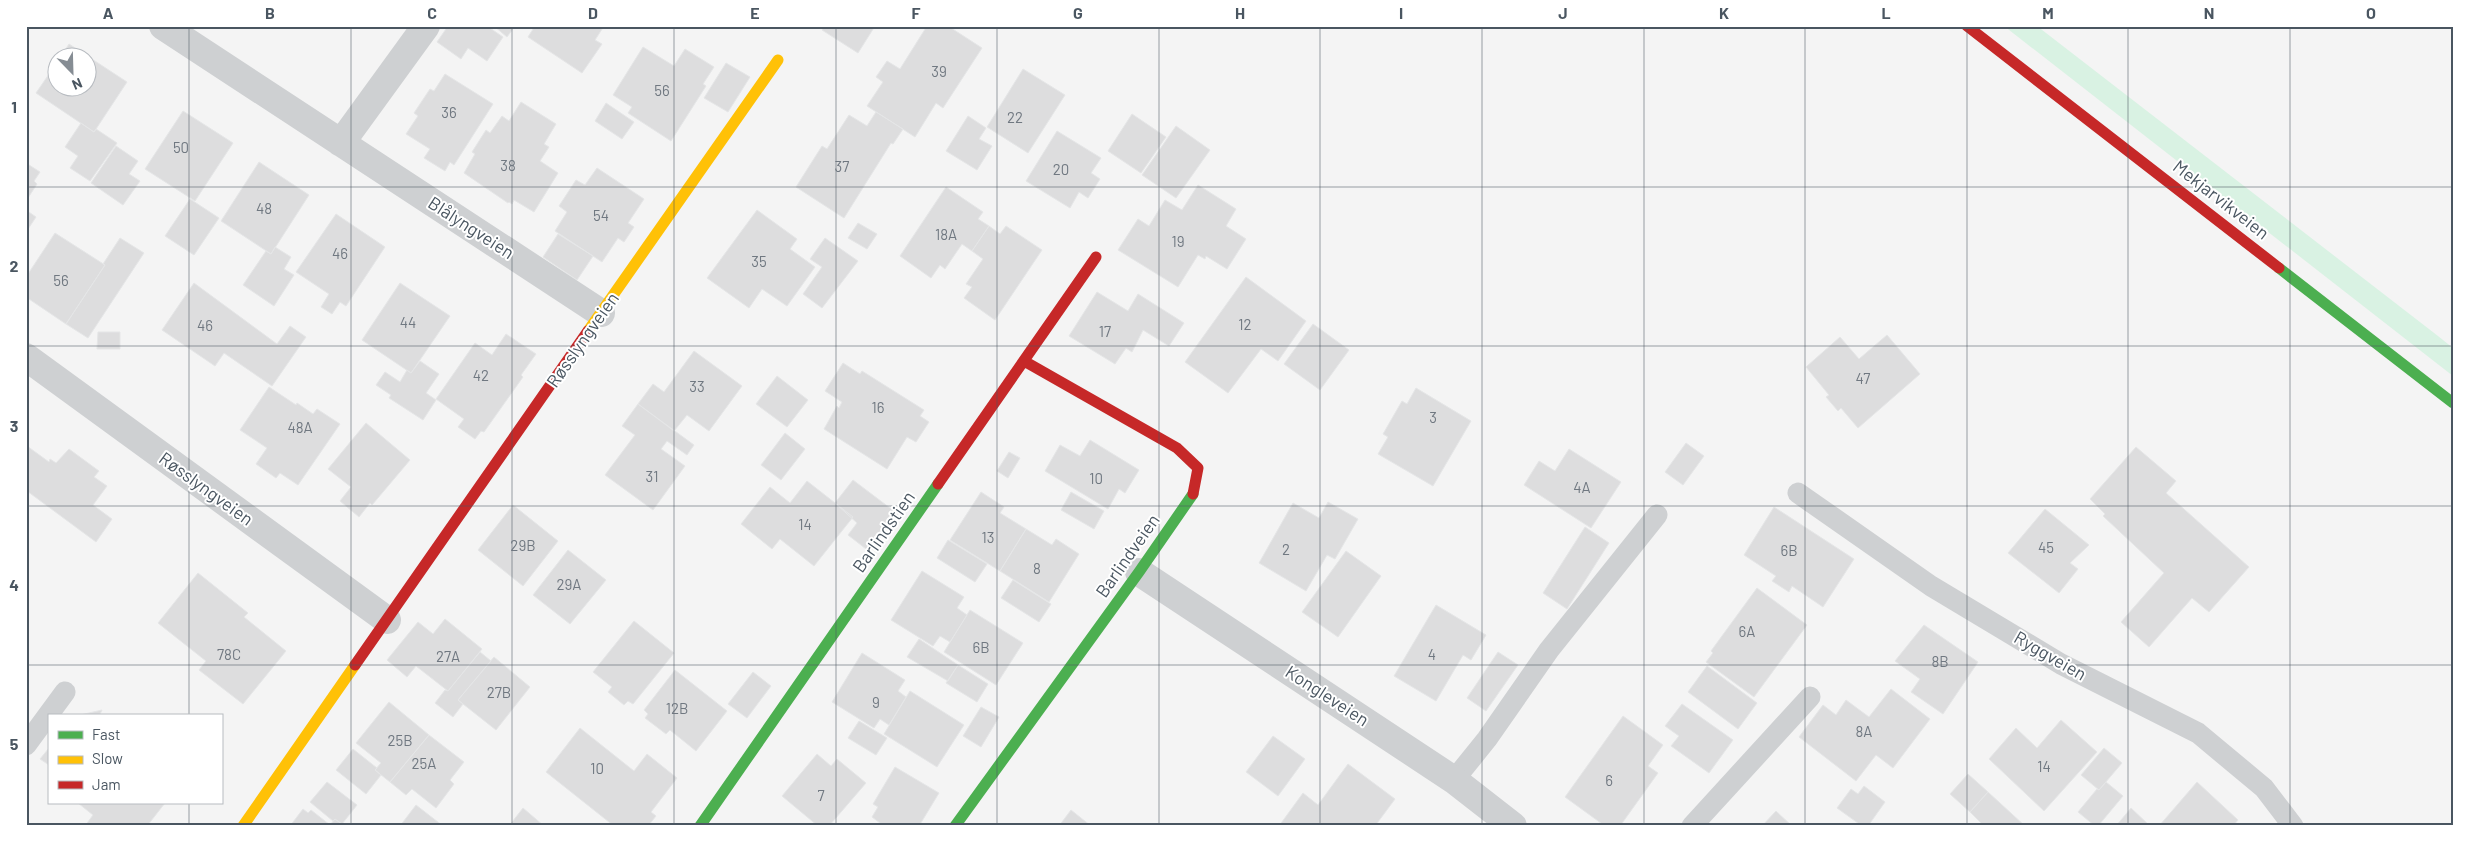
<svg xmlns="http://www.w3.org/2000/svg" width="2479" height="852" font-family="Barlow,sans-serif">
<rect width="100%" height="100%" fill="#f4f4f4"/>
<!-- green -->
<path fill="#d9f2e3" d="M2004,26H2037L2438,336L2453,348V376Z"/>
<!-- building -->
<path fill="#ddddde" stroke="#e5e6e7" d="M448,26H487L503,37L487,61L468,48L461,59L437,42Z
M494,26H515L507,37Z
M535,26H604L595,40L602,44L582,73L528,37Z
M825,26H875L858,53L822,30Z
M927,26H948L982,48L943,108L936,103L915,137L867,106L883,82L876,77L887,61L900,69Z
M69,44L127,82L94,132L36,93L58,61V88H88V58H60Z
M643,47L674,66L685,49L714,67L703,84L706,86L671,141L628,113L632,107L613,95Z
M726,63L750,77L728,112L704,98Z
M1023,69L1065,95L1028,153L987,127Z
M445,74L493,104L454,165L450,162L445,171L424,158L430,149L406,134L418,116L414,113L430,89L434,91Z
M521,102L556,124L544,144L549,147L540,161L558,173L534,212L514,200L512,204L509,202L508,203L464,173L475,154L472,152L486,130L490,133L502,116L509,121Z
M606,103L634,122L622,139L595,121Z
M183,111L233,143L195,201L145,169Z
M876,112L903,129L893,144L891,143L844,218L796,187L822,146L827,149L849,115L867,126Z
M1132,114L1166,137L1141,173L1108,151Z
M968,116L986,128L979,139L992,146L977,170L946,151Z
M81,123L94,132L96,129L117,143L90,181L70,168L78,156L65,147Z
M1176,126L1210,150L1176,198L1142,175Z
M1057,131L1101,158L1091,173L1100,179L1088,198L1079,192L1070,208L1026,181Z
M116,146L138,161L129,174L140,181L123,205L91,183Z
M259,162L309,195L271,254L221,221Z
M26,163L40,172L34,181L37,184L26,201Z
M597,168L644,199L628,223L634,227L624,242L618,238L602,262L555,231L567,212L559,206L576,180L585,185Z
M1198,185L1236,209L1226,226L1246,239L1227,269L1206,256L1205,259L1198,255L1178,287L1118,250L1138,219L1149,226L1165,200L1182,210Z
M946,187L983,212L978,219L989,226L972,251L962,244L945,269L940,265L931,278L900,256Z
M190,199L219,218L194,255L165,236Z
M26,210L36,217L26,232Z
M757,210L797,239L790,249L815,267L787,306L762,289L749,308L707,278Z
M336,214L385,247L346,306L340,302L332,314L321,307L329,294L296,272Z
M858,223L877,234L867,249L848,238Z
M989,226L1000,234L1006,226L1042,250L995,320L964,298L972,287L966,284L983,259L972,251Z
M55,233L105,265L66,324L26,297V277Z
M558,234L593,256L577,280L543,257Z
M120,238L144,253L88,338L66,324L105,265L103,264Z
M825,238L858,261L822,308L803,294L822,267L810,259Z
M275,247L291,257L284,269L294,275L274,306L243,285L266,251L271,254Z
M1246,277L1306,321L1278,361L1261,349L1228,393L1185,362Z
M194,283L277,344L290,326L306,337L272,386L224,353L215,366L162,330Z
M400,283L450,316L411,373L362,340Z
M1097,292L1128,311L1138,294L1184,323L1169,346L1143,330L1132,352L1126,348L1115,364L1069,336Z
M1313,324L1349,350L1320,390L1284,364Z
M98,332H120V349H97Z
M506,334L536,354L521,375L523,377L484,432L481,431L475,439L458,427L464,419L436,399L475,343L492,355Z
M1887,335L1920,374L1858,428L1841,408L1838,411L1826,397L1829,395L1806,367L1840,337L1859,359Z
M694,351L742,386L709,431L687,415L674,431L638,404L653,384L664,392Z
M420,361L439,374L426,393L436,400L423,420L389,398L391,395L376,385L385,372L400,382L407,370L411,373Z
M843,363L860,374L862,371L924,410L920,416L929,422L916,442L907,437L887,469L824,429L837,406L839,408L842,402L825,391Z
M777,376L808,400L787,427L756,404Z
M269,387L296,405L297,403L313,414L317,409L340,424L298,485L280,473L276,478L256,464L267,448L240,430Z
M1416,388L1471,421L1433,486L1378,454L1388,437L1383,434L1402,401L1407,404Z
M638,404L694,445L687,455L667,441L661,449L685,466L653,510L605,475L635,435L622,426Z
M366,423L410,460L372,505L370,503L359,517L340,501L351,487L328,469Z
M785,433L805,449L781,480L761,465Z
M1090,440L1139,470L1125,493L1119,489L1108,509L1045,471L1060,445L1080,456Z
M1686,443L1704,456L1683,485L1665,472Z
M27,446L49,462L50,459L56,463L69,449L99,471L94,477L107,486L93,505L112,519L96,542L27,491L29,488L26,486Z
M2136,447L2176,481L2166,493L2249,567L2209,612L2192,598L2149,647L2121,622L2164,573L2103,516L2105,514L2090,499Z
M1569,449L1621,482L1591,528L1524,485L1539,461L1555,471Z
M1009,452L1020,458L1008,478L997,471Z
M853,480L898,514L870,552L848,535L857,523L835,503Z
M807,481L853,517L814,566L780,539L772,549L741,524L770,487L790,503Z
M981,492L1004,507L1000,513L1026,529L1000,571L950,540Z
M1071,492L1104,511L1094,529L1061,510Z
M1328,502L1358,519L1335,559L1327,555L1306,591L1259,563L1293,503L1319,518Z
M513,505L558,541L523,586L478,550Z
M1774,507L1854,559L1823,607L1792,586L1789,592L1772,581L1776,576L1744,555Z
M2045,509L2089,545L2070,563L2078,569L2059,593L2008,553Z
M1585,527L1609,543L1567,609L1543,593Z
M1026,529L1052,545L1056,539L1079,554L1049,602L1000,571Z
M948,540L987,564L975,582L937,558Z
M568,550L606,580L570,624L533,595Z
M1346,551L1381,576L1338,637L1302,612Z
M922,571L964,597L957,608L967,615L950,642L940,636L933,646L891,620Z
M198,573L248,613L244,617L286,651L243,704L199,670L206,661L158,623Z
M1013,580L1051,604L1039,622L1001,598Z
M1757,588L1807,625L1754,697L1706,662L1713,653L1711,651Z
M1436,605L1486,635L1471,660L1463,655L1436,701L1394,676Z
M970,610L1023,643L996,685L944,652Z
M445,619L482,649L448,691L416,666L407,677L387,660L418,622L433,634Z
M634,621L674,653L633,704L628,701L624,705L608,692L612,687L593,672Z
M1924,625L1978,662L1943,714L1911,692L1920,679L1895,661Z
M919,639L958,665L948,681L907,657Z
M480,652L491,661L458,700L463,704L453,717L435,703L445,690L448,691Z
M1498,652L1518,665L1486,711L1467,698Z
M862,653L905,680L898,691L906,697L889,725L880,719L874,728L832,702Z
M494,657L530,687L496,730L458,700Z
M958,665L988,684L977,702L946,683Z
M1707,666L1757,703L1738,729L1688,692Z
M675,670L727,711L696,751L670,730L666,734L645,718L648,714L644,710Z
M753,672L771,686L747,718L728,704Z
M1891,689L1930,719L1893,768L1876,755L1856,781L1799,737L1823,705L1836,715L1846,700L1869,717Z
M910,691L964,725L937,767L884,734Z
M389,702L429,735L390,782L375,770L381,763L356,743Z
M1682,704L1733,740L1709,773L1671,746L1679,736L1665,726Z
M981,707L999,717L981,747L963,736Z
M102,710L99,716H76Z
M1623,716L1663,745L1648,766L1658,773L1620,826H1605L1565,797Z
M2061,720L2097,752L2044,811L1989,759L2016,728L2037,748Z
M859,721L887,738L876,755L848,738Z
M580,728L634,771L647,754L677,778L651,812L656,816L648,826H614L546,772Z
M429,735L464,762L450,780L454,784L436,808L412,789L406,795L390,782Z
M1273,736L1305,759L1278,796L1246,772Z
M49,748V765L40,759Z
M2104,748L2122,763L2099,790L2081,775Z
M353,749L377,768L375,770L381,775L366,794L336,770Z
M817,754L831,766L837,759L866,783L829,826H818L782,796Z
M1348,764L1395,799L1375,826H1279L1303,793L1318,805Z
M895,767L939,793L919,826H884L872,817L878,807L873,804Z
M1968,774L1988,792L1970,812L1950,794Z
M327,782L357,805L342,824L335,819L333,821L310,802Z
M2106,782L2123,796L2098,826H2095L2078,812L2097,789L2099,790Z
M2197,782L2238,820L2233,826H2159Z
M1864,786L1885,802L1868,826H1862L1837,808L1851,789L1858,794Z
M1988,792L2025,826H1984L1970,812Z
M78,803H165L147,826H85L93,815Z
M416,805L443,826H400Z
M523,808L544,826H509Z
M2131,808L2150,826H2116Z
M303,809L308,813L311,810L330,825L335,819L344,826H290Z
M1071,810L1091,826H1059Z
M1776,811L1792,826H1762Z"/>
<g fill="none" stroke-linecap="round" stroke-linejoin="round">
<!-- lane -->
<path stroke="#ced0d2" stroke-width="21" d="M1798,493L1931,586L2061,664L2198,733L2264,788L2293,826
M26,745L65,692
M1454,780L1487,739L1549,650L1657,515
M1692,826L1810,697"/>
<!-- street -->
<path stroke="#ced0d2" stroke-width="28" d="M163,26L601,313
M341,143L426,26
M26,357L387,620
M1139,572L1454,780L1513,826"/>
<!-- fast -->
<path stroke="#4caf50" stroke-width="11" d="M2279,268L2453,403
M700,826L938,484
M955,826L1139,572L1193,494"/>
<!-- slow -->
<path stroke="#ffc107" stroke-width="11" d="M588,331L778,60
M243,826L355,665"/>
<!-- jam -->
<path stroke="#c62828" stroke-width="11" d="M1967,26L2279,268
M1024,361L1177,448L1198,468L1193,494
M938,484L1096,257
M355,665L588,331"/>
</g>
<!-- grid -->
<path fill="none" stroke="#4a5661" stroke-width="1" stroke-opacity="0.55" d="M189,26V716M351,26V826M512,26V826M674,26V826M836,26V826M997,26V826M1159,26V826M1320,26V826M1482,26V826M1644,26V826M1805,26V826M1967,26V826M2128,26V826M2290,26V826M26,187H2453M26,346H2453M26,506H2453M26,665H2453M189,803V826"/>
<g text-anchor="middle" stroke-width="4" stroke-linejoin="round" paint-order="stroke">
<!-- number labels -->
<g font-size="15" fill="#707881">
<text x="939" y="77">39</text>
<text x="662" y="96">56</text>
<text x="449" y="118">36</text>
<text x="1015" y="123">22</text>
<text x="181" y="153">50</text>
<text x="508" y="171">38</text>
<text x="842" y="172">37</text>
<text x="1061" y="175">20</text>
<text x="264" y="214">48</text>
<text x="601" y="221">54</text>
<text x="946" y="240">18A</text>
<text x="1178" y="247">19</text>
<text x="340" y="259">46</text>
<text x="759" y="267">35</text>
<text x="61" y="286">56</text>
<text x="408" y="328">44</text>
<text x="1245" y="330">12</text>
<text x="205" y="331">46</text>
<text x="1105" y="337">17</text>
<text x="481" y="381">42</text>
<text x="1863" y="384">47</text>
<text x="697" y="392">33</text>
<text x="878" y="413">16</text>
<text x="1433" y="423">3</text>
<text x="300" y="433">48A</text>
<text x="652" y="482">31</text>
<text x="1096" y="484">10</text>
<text x="1582" y="493">4A</text>
<text x="805" y="530">14</text>
<text x="988" y="543">13</text>
<text x="523" y="551">29B</text>
<text x="2046" y="553">45</text>
<text x="1286" y="555">2</text>
<text x="1789" y="556">6B</text>
<text x="1037" y="574">8</text>
<text x="569" y="590">29A</text>
<text x="1747" y="637">6A</text>
<text x="981" y="653">6B</text>
<text x="229" y="660">78C</text>
<text x="1432" y="660">4</text>
<text x="448" y="662">27A</text>
<text x="1940" y="667">8B</text>
<text x="499" y="698">27B</text>
<text x="876" y="708">9</text>
<text x="677" y="714">12B</text>
<text x="1864" y="737">8A</text>
<text x="400" y="746">25B</text>
<text x="424" y="769">25A</text>
<text x="2044" y="772">14</text>
<text x="597" y="774">10</text>
<text x="1609" y="786">6</text>
<text x="821" y="801">7</text>
</g>
<!-- street labels -->
<g font-size="18" fill="#4a5661" stroke="#fff">
<text transform="translate(2221 200) rotate(38)" y="6">Mekjarvikveien</text>
<text transform="translate(471 228) rotate(33)" y="6">Blålyngveien</text>
<text transform="translate(583 340) rotate(-55)" y="6">Røsslyngveien</text>
<text transform="translate(206 489) rotate(36)" y="6">Røsslyngveien</text>
<text transform="translate(884 532) rotate(-55)" y="6">Barlindstien</text>
<text transform="translate(1128 556) rotate(-55)" y="6">Barlindveien</text>
<text transform="translate(2050 656) rotate(30)" y="6">Ryggveien</text>
<text transform="translate(1327 696) rotate(33)" y="6">Kongleveien</text>
</g>
</g>
<!-- border -->
<rect width="2479" height="852" fill="none" stroke="#ffffff" stroke-width="55"/>
<!-- legend -->
<rect x="48" y="714" width="175" height="90" fill="#ffffff" stroke="#b7bbc0"/>
<rect x="58" y="731" width="25" height="8" fill="#4caf50" stroke="#b7bbc0"/>
<text x="92" y="740" font-size="15" fill="#4a5661">Fast</text>
<rect x="58" y="756" width="25" height="8" fill="#ffc107" stroke="#b7bbc0"/>
<text x="92" y="764" font-size="15" fill="#4a5661">Slow</text>
<rect x="58" y="781" width="25" height="8" fill="#c62828" stroke="#b7bbc0"/>
<text x="92" y="790" font-size="15" fill="#4a5661">Jam</text>
<!-- north arrow -->
<g transform="translate(72 72) rotate(157)"><circle r="24" fill="#ffffff" stroke="#b7bbc0"/>
<path d="M0-4L9 19L0 12L-9 19Z" fill="#868d94"/>
<text y="-8" font-size="14" font-weight="bold" text-anchor="middle" fill="#4a5661">N</text>
</g>
<rect x="28" y="28" width="2424" height="796" fill="none" stroke="#4a5661" stroke-width="2"/>
<g font-size="16" text-anchor="middle" font-weight="bold" fill="#4a5661">
<text x="108" y="19">A</text>
<text x="270" y="19">B</text>
<text x="432" y="19">C</text>
<text x="593" y="19">D</text>
<text x="755" y="19">E</text>
<text x="916" y="19">F</text>
<text x="1078" y="19">G</text>
<text x="1240" y="19">H</text>
<text x="1401" y="19">I</text>
<text x="1563" y="19">J</text>
<text x="1724" y="19">K</text>
<text x="1886" y="19">L</text>
<text x="2048" y="19">M</text>
<text x="2209" y="19">N</text>
<text x="2371" y="19">O</text>
<text x="14" y="113">1</text>
<text x="14" y="272">2</text>
<text x="14" y="432">3</text>
<text x="14" y="591">4</text>
<text x="14" y="750">5</text>
</g>
</svg>
